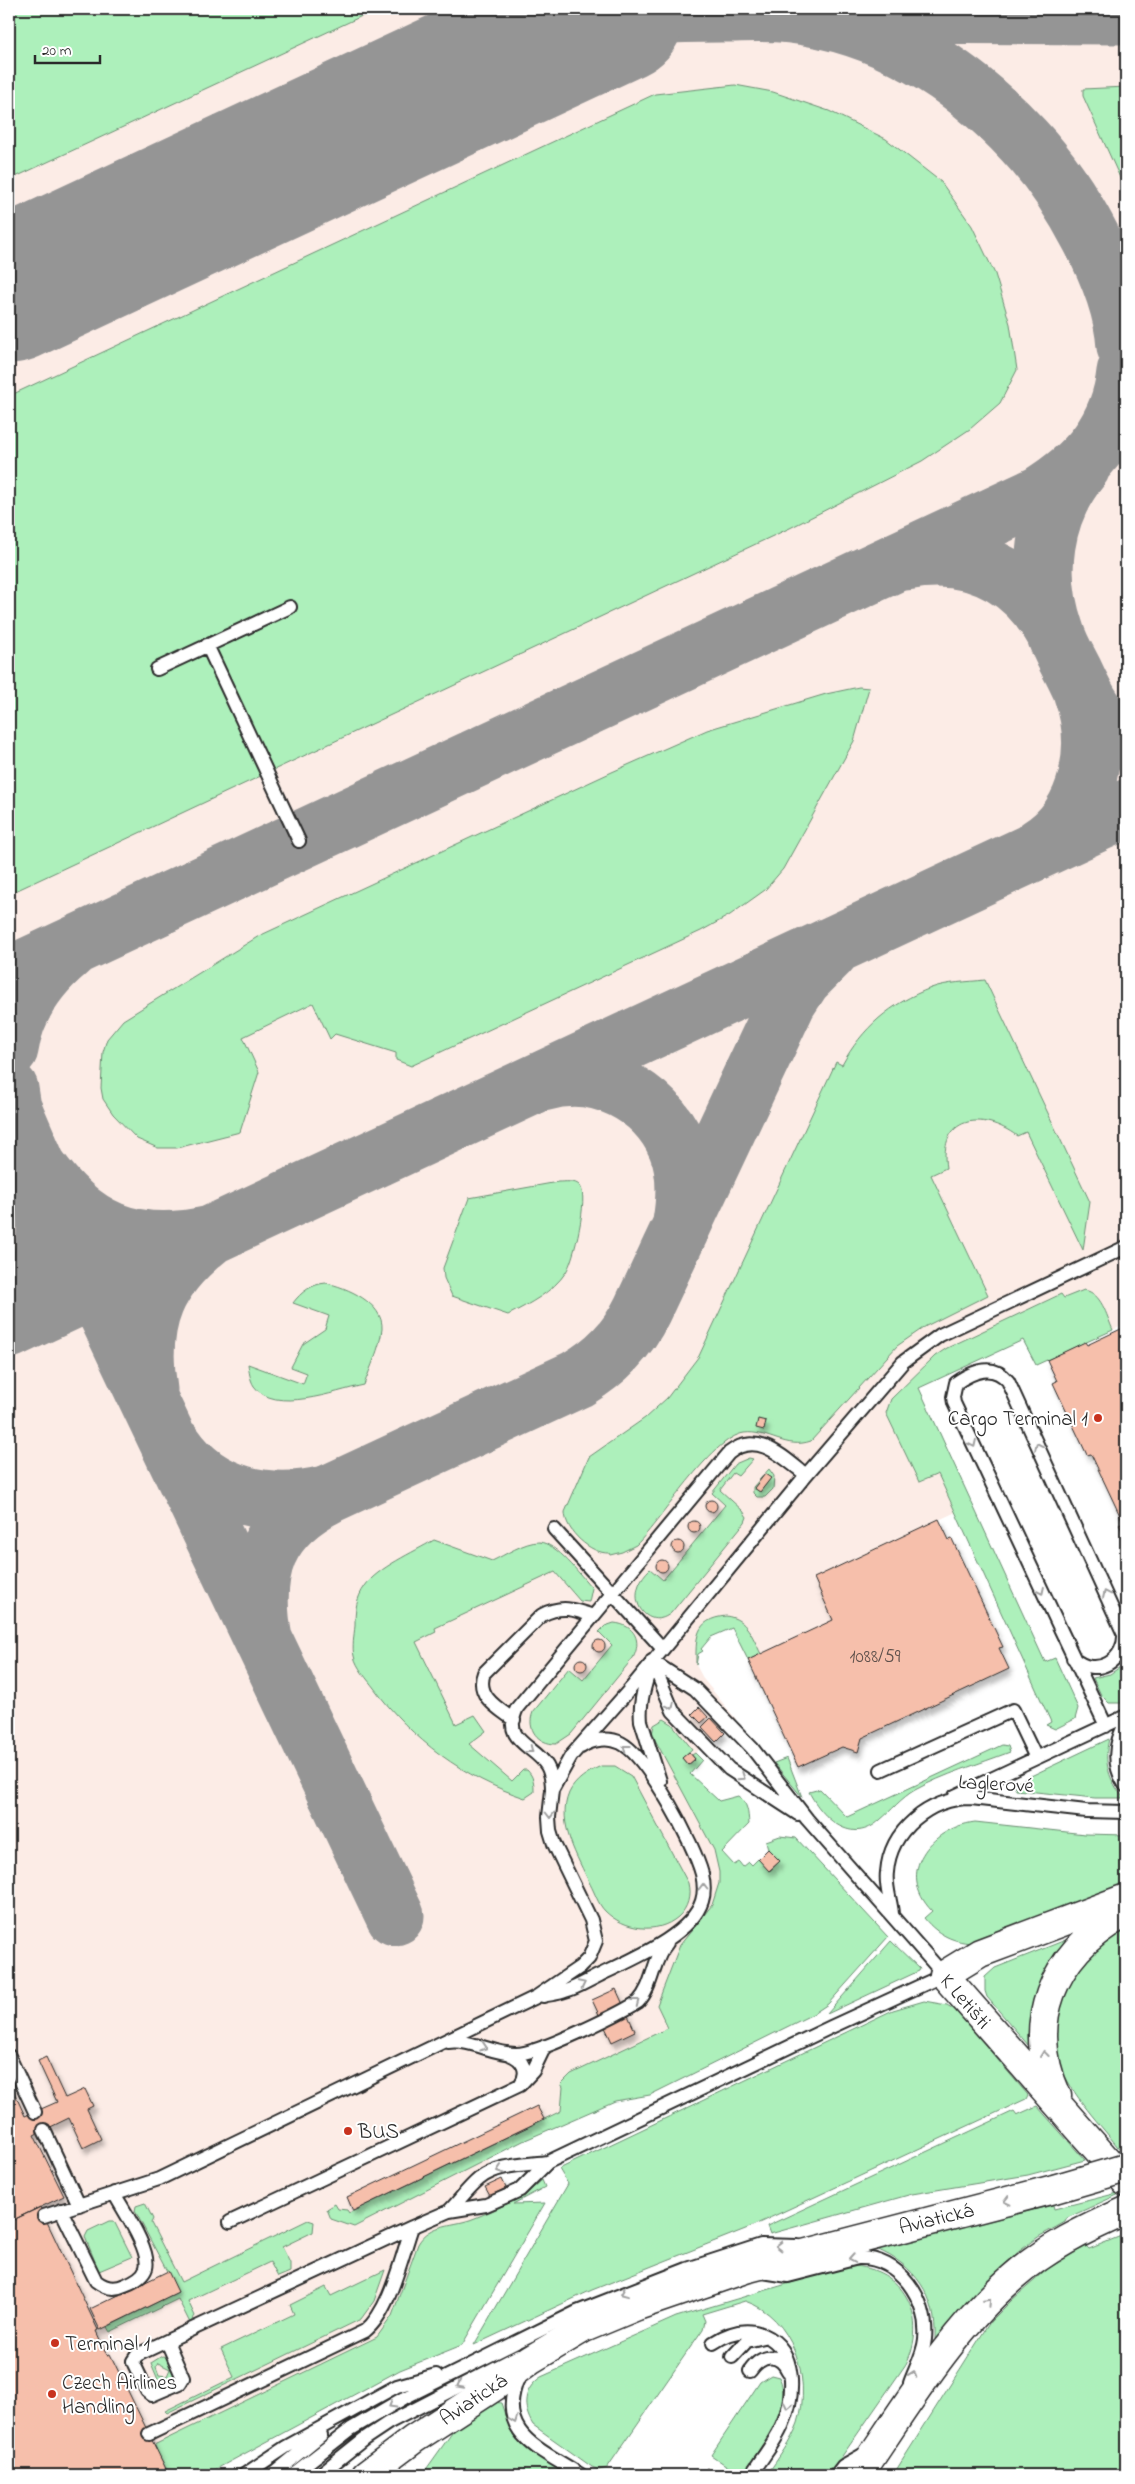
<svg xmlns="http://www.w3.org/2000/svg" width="1135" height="2484" font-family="'Indie Flower',sans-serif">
<defs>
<filter id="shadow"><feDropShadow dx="3" dy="5.5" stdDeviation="2.5" flood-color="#0004"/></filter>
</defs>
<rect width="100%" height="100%" fill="#fff"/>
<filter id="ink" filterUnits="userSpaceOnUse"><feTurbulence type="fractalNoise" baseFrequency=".02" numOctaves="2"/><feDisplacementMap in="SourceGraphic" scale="10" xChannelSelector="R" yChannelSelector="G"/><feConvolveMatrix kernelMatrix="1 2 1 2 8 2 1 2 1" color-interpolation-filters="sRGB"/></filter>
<g filter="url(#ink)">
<!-- built -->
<path fill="#fcece6" d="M9,9H1126V1324L1043,1362L1028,1330L917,1381L902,1398L956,1512L814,1578L833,1620L748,1660L729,1621L696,1647V1665L704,1680L736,1719L695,1753L702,1760L690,1774L742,1823L714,1850L735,1879L691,2010L523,2141L488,2159L511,2205L441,2319L159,2452L167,2471L158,2475H9Z"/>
<!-- green -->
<path fill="#adf0bb" stroke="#6c8e73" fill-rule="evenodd" d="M9,9H377L9,180Z
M735,85L773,92L829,111L886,139L941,182L972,226L995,274L1010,324L1017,370L1000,403L970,429L922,461L790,528L9,894V396L655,94Z
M1126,87V191L1083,96V89Z
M859,687L869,688L854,741L783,869L765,890L730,915L701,931L411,1066L396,1060V1053L335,1034L330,1039L313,1003L243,1037L259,1072L240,1132L177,1148H158L137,1139L113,1114L103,1099L101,1088L103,1052L107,1039L123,1020L259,936L612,772L707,730L826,694Z
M985,980L1090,1202L1083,1250L1026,1132L1017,1136C982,1110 938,1116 946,1168L931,1175L988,1295L926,1326L897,1346L811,1441C786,1450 768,1430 744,1433C711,1438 662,1520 636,1545L622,1552L610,1555L609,1553C591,1554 565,1531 565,1512L589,1457L645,1418L667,1398L699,1356L836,1062L842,1065C862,1028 891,1003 931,988C947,982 968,982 985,980Z
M558,1182C565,1182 575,1180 580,1186C589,1197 574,1260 566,1272C553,1292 529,1304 508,1315L452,1296L444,1278L443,1268L469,1198Z
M326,1283C346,1287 384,1303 382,1329C380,1348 370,1368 364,1385C335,1391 274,1415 254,1386C250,1380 249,1371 248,1364L303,1384L307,1373L291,1367L303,1344L325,1329L329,1316L293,1303C301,1292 312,1284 326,1283Z
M1084,1290C1102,1293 1106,1315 1113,1330L1036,1365L1023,1340L919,1388L1045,1662L1055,1658L1078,1708L1075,1719L1055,1729L1046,1725L1051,1722L938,1474L919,1482L886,1413L891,1399L935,1356L947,1348L1061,1294L1064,1298Z
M749,1458L753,1459L738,1476L733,1473L720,1490L743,1511L747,1517L745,1522L671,1613C648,1633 620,1597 650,1569L663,1580L725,1505L712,1493L735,1464Z
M769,1469L774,1476L773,1489L765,1497H757L753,1493V1487ZM765,1474L770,1479L760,1492L754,1488Z
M434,1540L492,1561C505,1555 524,1542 539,1542C557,1543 580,1575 592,1588L589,1602L580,1601L555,1572L435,1628L436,1632L416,1642L456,1724L475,1715L486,1731L469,1744L512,1781L523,1770H527C534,1777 534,1783 534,1792L525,1798C464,1778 412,1740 374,1688C368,1680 356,1667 354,1656C352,1648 354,1635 355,1626C355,1611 356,1598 365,1586C377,1568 414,1552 434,1540Z
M726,1616C747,1619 752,1636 761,1654L748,1660L732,1628L711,1637L701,1649L703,1651L698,1654L696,1665C696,1639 694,1619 726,1616Z
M614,1623C635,1625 642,1641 633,1658L571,1734L556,1744C538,1744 526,1729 533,1712L569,1668L583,1680L612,1645L599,1632L605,1626Z
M1126,1663V1703H1109L1101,1695L1093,1678L1110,1674Z
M664,1719L672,1724L692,1749L682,1758L688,1765L695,1759L692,1755L695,1753L702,1760L690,1774L719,1801L738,1796C748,1803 748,1812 749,1824L722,1852L734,1865L739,1862L743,1867L749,1862L752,1865L758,1859L770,1871L780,1861L768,1849L766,1841L780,1836L796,1838L888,1937L828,2004L813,2014L650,2095L615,2101L523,2141L354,2227L331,2219L327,2209L335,2204L338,2209L347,2210L349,2213L561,2111L563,2087L561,2084L571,2074L668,2028L657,2005L680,1945L712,1905L719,1883V1872L714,1850L652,1734L654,1725Z
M1109,1739C1103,1762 1109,1781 1124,1798H1095L1016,1790L1014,1784Z
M1002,1745L1008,1746L1010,1752C979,1764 944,1774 915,1790C901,1798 892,1810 880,1820C852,1846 823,1819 809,1792L820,1789L847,1817Z
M787,1758L802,1797L774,1763Z
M601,1766H615L631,1776L688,1883C691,1896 688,1908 678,1917C657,1935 624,1930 605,1911C598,1904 595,1893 590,1884C578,1858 556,1823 569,1793C575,1780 588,1772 601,1766Z
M975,1822L1085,1834L1126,1835V1891L981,1943C958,1944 939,1937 924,1918L932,1911C895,1873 930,1828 975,1822Z
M1126,1931V2150L1121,2151C1102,2126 1070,2094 1060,2064C1045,2022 1066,1973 1099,1945C1106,1939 1118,1935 1126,1931Z
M1068,1939L1070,1941L1032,2045L1029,2046L987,1997L985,1991V1977L995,1968Z
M891,1941L920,1969L919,1971L827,2014Z
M924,2001L947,2005L955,2010L1028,2095L1026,2099L748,2228L592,2290L474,2345L568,2184L559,2169L893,2010Z
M1037,2106L1085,2160L1028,2175L912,2194L770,2234L767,2226L1014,2111L1017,2115Z
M542,2180L545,2187L513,2204L545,2203L462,2345L400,2370L205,2475H169L154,2445L377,2337L392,2316L418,2244C431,2222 454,2227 475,2218C497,2209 525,2197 542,2180Z
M1126,2191L1067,2218L1065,2222C1054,2229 1041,2234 1031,2242C995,2269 966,2306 937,2341L935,2339C937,2296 915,2265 876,2249L1053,2205L1054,2209Z
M145,2203L153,2219L151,2223L181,2282L308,2220L314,2222L313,2232L282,2247L290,2263V2272L278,2277L270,2262L188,2301L195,2316L190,2323L178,2299L110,2332L107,2327L178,2292L135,2211L136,2206Z
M109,2221H114L132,2257L99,2271L85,2237L88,2231Z
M1126,2234V2475H893L990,2322L1013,2299L1049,2268L1086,2246L1089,2249Z
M855,2266C907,2271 928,2320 906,2364L829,2475H767C778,2458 791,2442 798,2423C812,2378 793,2317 745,2301L702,2314L705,2321L703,2329L607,2468L599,2470L592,2467L533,2425C522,2407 523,2389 541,2377L676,2317L844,2267Z
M385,2270L374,2301L361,2319L167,2413L165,2411L234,2377L221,2349L294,2314L290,2305L326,2287L331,2296Z
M162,2356L167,2357L176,2376L163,2384L159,2382L151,2363ZM158,2363L170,2369L167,2376L159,2375L156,2367Z
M771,2375L779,2377C795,2406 757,2452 742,2475H740L711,2455L760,2382Z
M495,2402L501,2403L510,2429L517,2439L567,2475H422L452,2433L462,2423Z"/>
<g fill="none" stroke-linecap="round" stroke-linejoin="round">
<!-- taxiway -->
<path stroke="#959595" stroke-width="59" d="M849,14L1126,15
M386,117C452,87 522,47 591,27C634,14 677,13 721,13C744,13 768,11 791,14C883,24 962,74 1024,141C1069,189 1122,280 1126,347
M1081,467C1042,514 1035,575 1055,632C1059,646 1067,659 1074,673C1086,699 1100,726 1126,741
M906,561C972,549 1023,574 1055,632
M1039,847C1091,815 1102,745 1082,691
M9,976L1040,495C1087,466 1120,428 1126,372
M9,1049C15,1009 36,978 67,952
M543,1082C596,1065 655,1096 677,1146C687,1170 686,1198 682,1222
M9,1089L12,1108L37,1166L395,1916
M9,1318C49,1272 54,1224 37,1166C83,1231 133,1252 211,1235C156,1278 137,1320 148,1390
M9,1329L1126,809
M174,1446C210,1498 271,1509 329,1494
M263,1639C251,1572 265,1526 329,1494L577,1379C606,1362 627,1341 642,1310L787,1002L802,979L829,952"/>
<!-- runway -->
<path stroke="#959595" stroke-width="145" d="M9,291L614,9"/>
</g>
<!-- building -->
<path fill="#f6bfab" stroke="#2b2b2b" filter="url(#shadow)" d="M1126,1324V1540L1119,1524L1123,1522L1091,1454L1087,1455L1053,1383L1057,1381L1047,1360L1085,1342L1087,1345L1123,1328L1122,1326Z
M758,1419L766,1421L764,1430L756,1428Z
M765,1474L771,1478L760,1492L754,1488Z
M705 1506a6 6 0 1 1 12 0a6 6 0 1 1-12 0Z
M939,1519L949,1540L952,1539L1003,1647L999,1648L1009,1669L862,1738L858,1752L842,1747L798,1767L748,1660L833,1620L814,1578Z
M688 1527a6 6 0 1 1 12 0a6 6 0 1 1-12 0Z
M672 1547a6 6 0 1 1 12 0a6 6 0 1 1-12 0Z
M656 1566a6 6 0 1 1 12 0a6 6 0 1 1-12 0Z
M593 1646a6 6 0 1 1 12 0a6 6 0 1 1-12 0Z
M575 1665a6 6 0 1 1 12 0a6 6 0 1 1-12 0Z
M699,1707L708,1717L701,1723L692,1714Z
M711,1718L725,1733L716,1742L702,1727Z
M689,1752L695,1759L688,1765L682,1758Z
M768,1849L780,1861L769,1871L758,1859Z
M616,1989L635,2031L612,2042L592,2000Z
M46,2057L65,2098L85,2089L93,2106L87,2109L101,2139L83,2148L69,2118L34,2135L64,2196L9,2222V2081L25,2116L57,2102L38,2061Z
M537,2106L544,2119L353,2211L347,2197Z
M502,2179L506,2188L490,2196L485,2187Z
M40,2207L98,2330L96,2331L107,2355L110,2354L167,2471L158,2475H9V2222Z
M168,2271L178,2292L100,2330L90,2309Z
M707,2468L718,2475H703Z
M167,2471L169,2475H158L162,2473Z"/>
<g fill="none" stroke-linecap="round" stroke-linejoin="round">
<defs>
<path id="lane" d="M207,645L299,841
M157,669L290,607
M554,1529L663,1649
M1073,1658C1095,1679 1127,1661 1124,1631
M652,1661L673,1711L729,1769L798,1814
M650,1668C645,1686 639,1702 641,1721L660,1781
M514,1720C498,1708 475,1696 484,1673L542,1615C561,1605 574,1609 593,1616
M1126,1723C1114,1743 1112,1766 1126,1786
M1106,1726L954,1403L953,1397L956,1383C973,1371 993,1363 1008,1381L1126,1639
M881,1770L1013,1710L1036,1758
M552,1790C552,1782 551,1773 547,1766C535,1745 501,1742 517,1708L729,1453C757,1430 783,1457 806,1475
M955,1796L1126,1716
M892,1914C891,1900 885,1887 887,1872C890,1830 930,1798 971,1798L1086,1811L1126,1812
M543,1996C550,1994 558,1994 565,1991C577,1988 589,1980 600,1975C630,1960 691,1936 702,1901C705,1892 704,1883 702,1874C694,1844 648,1757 621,1743C609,1737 592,1739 581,1747
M448,2042C472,2039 492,2054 516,2054C538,2054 617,2015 638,2002C654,1985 652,1960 667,1943
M509,2054C523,2059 530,2072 520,2085
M9,2056L35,2112
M44,2130L79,2205
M61,2210L96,2281C105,2288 115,2290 125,2285C133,2282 143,2277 146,2268C151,2250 123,2210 114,2193
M449,2211C459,2201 468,2188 479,2179C497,2164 526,2165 548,2162L831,2027L944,1975L807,1819L752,1748L695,1689L652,1661
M44,2216L159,2179L536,1997L580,1967L589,1958L596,1941L591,1920L554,1844L550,1831L549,1817L552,1790L571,1756L631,1688L806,1475L903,1362L940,1335L1126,1247
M230,2222L520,2085L533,2071L545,2046
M763,2272L788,2276L858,2258C899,2256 929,2300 925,2339C924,2353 915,2369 910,2383
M171,2339L169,2346L183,2378L180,2383L152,2395L147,2391L134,2364L133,2361L137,2355L171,2339L412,2227L449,2211L486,2205L507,2196L520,2190L548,2162
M713,2343C728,2333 746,2327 764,2335C798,2350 795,2397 782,2426C774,2444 761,2459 751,2475
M732,2357L747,2341L764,2337
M750,2371C761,2355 779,2351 788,2371
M519,2376C493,2434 541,2449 581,2475
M149,2434L365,2331C390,2311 401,2258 412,2227
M244,2475L286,2447L397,2386L436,2375
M272,2475L321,2435
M292,2475L351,2429L404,2398L577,2312L687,2269L761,2245L798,2246
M319,2475L364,2439L388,2423L518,2356
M836,2475L843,2466L866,2453"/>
<path id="secondary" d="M944,1975L1126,2182
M944,1975L980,1953L1126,1898
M1057,2096C1024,2023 1052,1955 1120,1916
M366,2475L414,2439L494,2387L530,2360L584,2328L637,2306L745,2269L1054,2189
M859,2475C905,2408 950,2332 1012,2278C1046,2248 1085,2229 1126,2211"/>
</defs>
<!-- lane casing -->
<use href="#lane" stroke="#2b2b2b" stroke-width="16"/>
<!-- secondary casing -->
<use href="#secondary" stroke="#2b2b2b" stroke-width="31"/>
<!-- lane -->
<use href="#lane" stroke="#fff" stroke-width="12"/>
<!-- secondary -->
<use href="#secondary" stroke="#fff" stroke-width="28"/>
<defs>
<path id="secondary-bridge" d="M1054,2189L1126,2168"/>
</defs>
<!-- secondary-bridge casing -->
<use href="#secondary-bridge" stroke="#2b2b2b" stroke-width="31" stroke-linecap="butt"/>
<!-- secondary-bridge -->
<use href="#secondary-bridge" stroke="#fff" stroke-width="28"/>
</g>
<!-- one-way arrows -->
<defs><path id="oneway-chevron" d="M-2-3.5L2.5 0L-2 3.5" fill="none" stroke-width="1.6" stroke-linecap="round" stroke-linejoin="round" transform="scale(1.25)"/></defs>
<g stroke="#a0a0a0">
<use href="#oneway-chevron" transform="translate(973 1444) rotate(65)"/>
<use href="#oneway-chevron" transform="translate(1038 1446) rotate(-115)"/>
<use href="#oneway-chevron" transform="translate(1041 1591) rotate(65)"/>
<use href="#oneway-chevron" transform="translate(1106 1594) rotate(-115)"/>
<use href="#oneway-chevron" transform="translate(671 1706) rotate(64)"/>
<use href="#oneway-chevron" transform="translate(626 1748) rotate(-143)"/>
<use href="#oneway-chevron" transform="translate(530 1750) rotate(38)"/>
<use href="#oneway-chevron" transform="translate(742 1777) rotate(33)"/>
<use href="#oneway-chevron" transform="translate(550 1815) rotate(90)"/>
<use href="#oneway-chevron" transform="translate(703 1887) rotate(-90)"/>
<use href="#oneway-chevron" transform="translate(582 1984) rotate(-26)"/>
<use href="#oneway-chevron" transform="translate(636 2002) rotate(-38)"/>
<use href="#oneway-chevron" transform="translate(484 2047) rotate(18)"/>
<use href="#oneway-chevron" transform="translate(1044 2054) rotate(-97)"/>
<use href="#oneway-chevron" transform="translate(500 2170) rotate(162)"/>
<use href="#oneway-chevron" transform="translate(1007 2201) rotate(166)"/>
<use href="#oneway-chevron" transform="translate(779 2246) rotate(-179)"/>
<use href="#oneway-chevron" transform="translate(852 2259) rotate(170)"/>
<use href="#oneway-chevron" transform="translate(624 2293) rotate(158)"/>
<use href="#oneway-chevron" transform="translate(988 2302) rotate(-46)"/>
<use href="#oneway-chevron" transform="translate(913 2374) rotate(-71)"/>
<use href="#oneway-chevron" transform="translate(460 2385) rotate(153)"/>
<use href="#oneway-chevron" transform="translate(392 2405) rotate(150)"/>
<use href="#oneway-chevron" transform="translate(788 2406) rotate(102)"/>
<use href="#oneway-chevron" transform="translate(514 2420) rotate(69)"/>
</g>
</g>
<!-- markers -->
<g fill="#c8321e" stroke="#fff" stroke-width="2">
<circle cx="1098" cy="1418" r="5"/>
<circle cx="348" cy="2131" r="5"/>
<circle cx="55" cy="2343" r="5"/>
<circle cx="52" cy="2394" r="5"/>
</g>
<g text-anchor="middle" stroke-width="4" stroke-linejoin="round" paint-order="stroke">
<!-- number labels -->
<g font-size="19" fill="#5e504b">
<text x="875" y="1662">1088/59</text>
</g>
<!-- poi labels -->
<g font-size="21" fill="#2b2b2b" stroke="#fff" text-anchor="start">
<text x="1088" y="1425" text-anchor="end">Cargo Terminal 1</text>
<text x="358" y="2138">BUS</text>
<text x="65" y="2350">Terminal 1</text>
<text x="62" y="2389">Czech Airlines<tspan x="62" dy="24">Handling</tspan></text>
</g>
<!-- street labels -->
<g font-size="21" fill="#2b2b2b" stroke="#fff">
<text transform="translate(996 1783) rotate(3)" y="7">Laglerové</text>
<text transform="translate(966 2001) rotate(49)" y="7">K Letišti</text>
<text transform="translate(936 2218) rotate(-14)" y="7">Aviatická</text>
<text transform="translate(473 2399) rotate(-34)" y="7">Aviatická</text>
</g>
</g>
<!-- margin -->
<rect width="1135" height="2484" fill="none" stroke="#fff" stroke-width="30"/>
<rect x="15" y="15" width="1105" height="2454" fill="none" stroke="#2b2b2b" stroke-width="2" filter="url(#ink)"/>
<!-- scale -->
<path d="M35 55v8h65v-8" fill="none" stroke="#2b2b2b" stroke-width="2.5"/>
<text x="42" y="55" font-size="15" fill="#2b2b2b" stroke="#ffffff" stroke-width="4" paint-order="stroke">20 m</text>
</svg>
